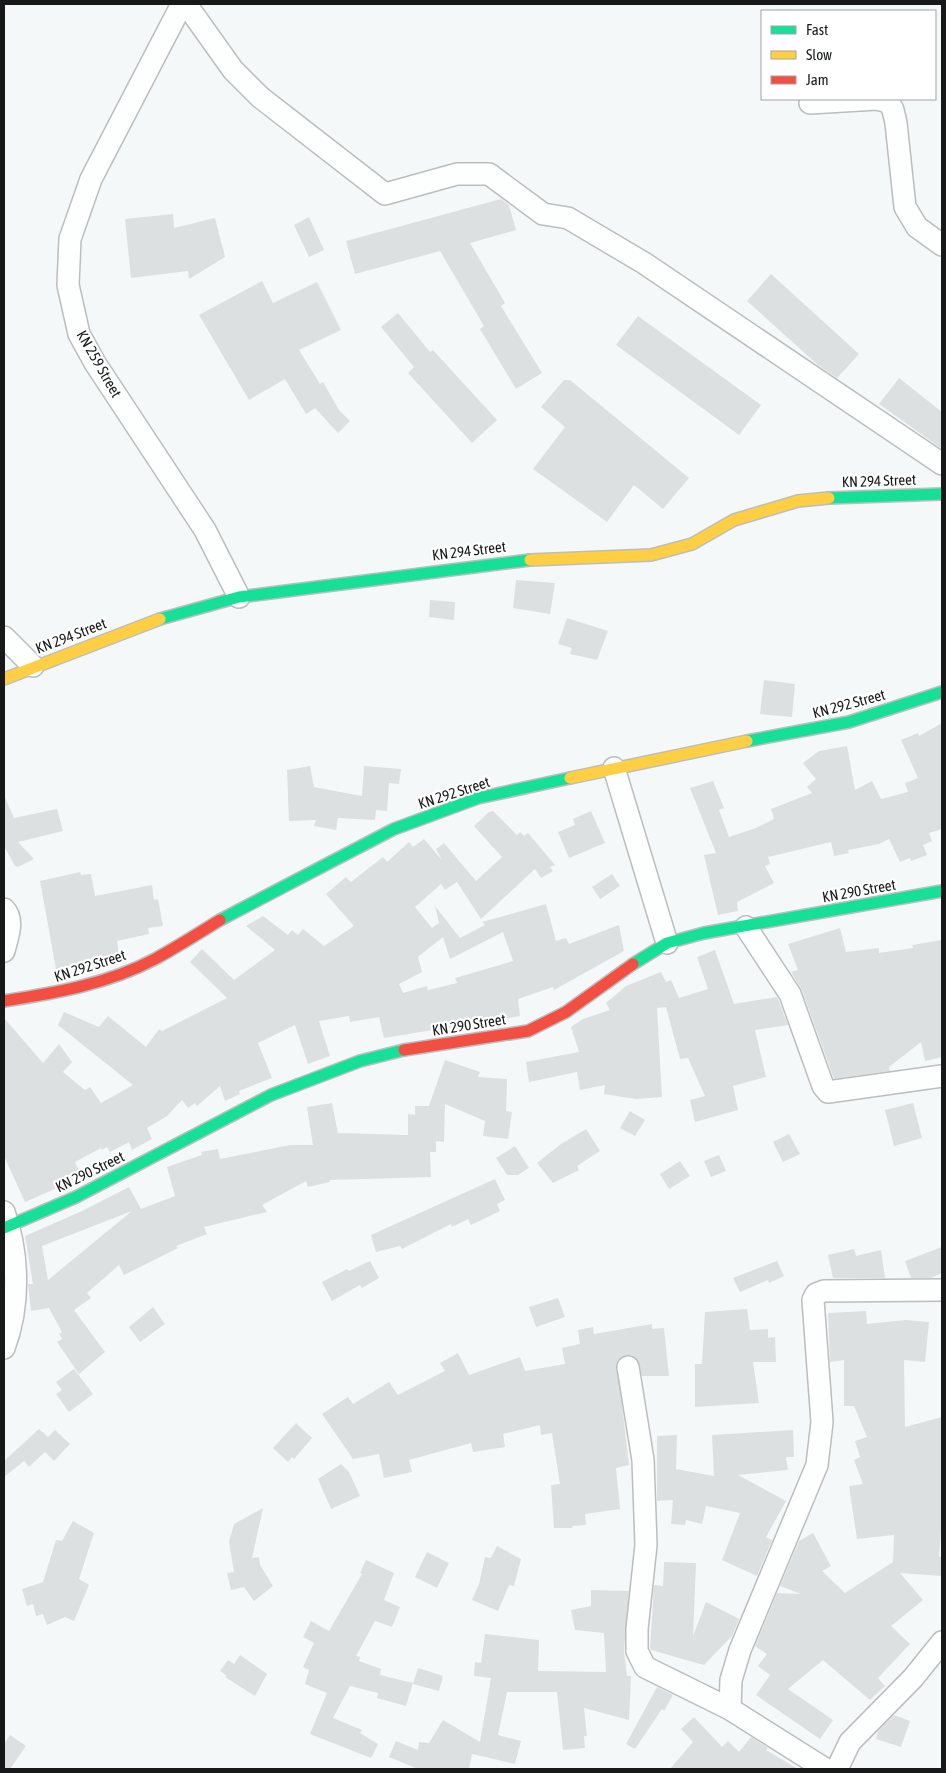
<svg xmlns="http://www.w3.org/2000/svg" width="946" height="1773" font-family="'Asap Condensed',sans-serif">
<rect width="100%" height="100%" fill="#f4f8f8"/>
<!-- building -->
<path fill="#dde0e0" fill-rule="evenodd" d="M501,199L509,205L516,230L470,243L505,303L501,306L542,373L516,389L480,329L484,326L440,251L355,274L346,241Z
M173,214L174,228L215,218L225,257L189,279L188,271L131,278L125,219Z
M309,217L324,250L309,257L294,225Z
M771,274L859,354L837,378L818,365L747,301Z
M262,281L273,303L317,282L341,330L299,350L320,384L323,382L339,410L350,421L338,433L315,408L306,414L285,379L249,400L199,315Z
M398,313L430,352L433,350L497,420L472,443L408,373L414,367L381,327Z
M638,316L761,405L739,435L616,345Z
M899,378L942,412V449L879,404Z
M564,380H570L689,478L663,509L634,485L607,522L533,469L565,427L541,407Z
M516,580L555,583L550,614L513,608Z
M430,600L455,602L454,620L429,617Z
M567,618L608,631L597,660L570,654L572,648L558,644Z
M764,680L795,684L792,717L760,714Z
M942,723V829L929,833L932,841L923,845L927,855L911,861L910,858L900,862L889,839L879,844L848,850L849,853L834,856L831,842L768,857L770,864L765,866L774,883L737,902L738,911L718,915L704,855L716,853L690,788L713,781L724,808L719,810L729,837L756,828L774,819L771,809L812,793L807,787L816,779L803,763L819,751L847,746L855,790L872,781L881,799L908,792L905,783L918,778L901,740L918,733L919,736Z
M310,766L314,787L362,796L364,766L401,769L399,784L389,783L387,811L376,810L375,820L338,818L336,830L314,826L316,820L289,821L287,770Z
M4,795L14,818L57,809L63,831L18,842L34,859L18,867L15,866L4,846Z
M493,811L517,835L520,832L524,836L528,833L555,865L550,867L553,871L541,878L535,869L481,919L457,882L445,890L441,884L415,907L432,928L439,923L435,906L460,938L485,925L482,922L546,904L556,941L566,938L569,944L619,925L624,951L554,990L553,987L518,999L520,1016L384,1038L379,1017L350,1022L349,1016L319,1021L330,1056L308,1064L295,1025L258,1043L272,1078L239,1091L240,1094L225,1101L220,1086L197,1106L195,1103L188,1108L182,1100L167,1116L147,1128L152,1139L132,1150L129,1142L110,1152L107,1147L102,1150L101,1148L75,1162L81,1175L63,1184L64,1185L25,1202L4,1156V1018L43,1063L59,1044L72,1062L63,1072L85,1090L90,1087L101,1103L133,1085L58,1025L64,1012L99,1027L108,1016L146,1047L159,1029L162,1031L227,998L190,962L202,949L234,980L275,950L246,926L263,916L288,935L292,930L298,935L303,929L324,946L354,926L326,894L346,877L351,882L383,857L387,862L409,842L413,847L424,839L442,860L436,849L444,843L476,881L502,857L474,826L489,812ZM503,932L513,961L455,978L457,983L428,990L427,986L403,993L399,984L422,972L418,957L443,937L450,959Z
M591,811L605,843L569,858L558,832L575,825L573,819Z
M80,872L81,875L91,874L95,896L152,885L154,900L158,899L163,926L148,928L149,934L117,941L119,957L56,969L40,881Z
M612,874L620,886L600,899L592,887Z
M840,928L846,952L879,948V953L913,948L912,945L942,940V1057L925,1061L921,1042L889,1067L890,1071L834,1079L802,990L791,972L798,970L788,944Z
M715,950L734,1004L777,997L788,1025L755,1030L766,1077L733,1086L738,1110L695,1122L690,1100L705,1096L688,1058L680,1059L666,1007L657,1008L662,1097L636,1099L604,1094L605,1085L580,1090L577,1072L529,1082L526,1062L579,1052L571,1027L583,1019L610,1010L606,1003L626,986L661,972L666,982L671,980L679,998L708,989L697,957Z
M445,1060L480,1072L478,1077L507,1079L506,1111L512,1112L508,1139L483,1136L485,1121L445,1104L444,1142L436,1141V1152H430L431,1177L330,1180V1182L308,1187L306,1181L262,1205L267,1212L204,1227L207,1234L176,1246L178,1248L124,1275L119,1265L87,1293L91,1298L74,1310L105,1352L79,1374L57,1342L62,1339L59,1334L62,1332L49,1308L31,1311L28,1284H33L25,1236L82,1211L129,1187L141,1209L175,1196L167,1167L202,1155L201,1152L218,1149L220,1159L290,1145H313L307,1107L332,1103L338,1133L408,1135V1114L415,1115V1106H429ZM132,1211L48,1280L42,1246Z
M913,1103L922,1138L894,1146L885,1110Z
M630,1111L645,1120L635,1136L620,1128Z
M586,1129L600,1151L577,1166L579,1170L553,1183L537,1163L561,1144Z
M789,1134L800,1154L783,1162L773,1142Z
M515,1146L529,1168L518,1175H507L496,1158Z
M719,1155L726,1171L711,1177L704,1161Z
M680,1161L690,1176L669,1189L660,1174Z
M495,1179L505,1200L497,1204L500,1211L471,1225L468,1219L452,1227L451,1224L402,1249L400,1246L376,1252L371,1235Z
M942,1247V1273L931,1278H911L905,1261Z
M854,1249L856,1256L881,1250L885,1278H833L828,1255Z
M370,1261L379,1278L362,1288L360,1285L332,1301L322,1282L347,1269L349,1271Z
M777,1261L784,1276L769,1283L768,1280L740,1292L733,1278Z
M558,1298L565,1317L536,1327L529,1307Z
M153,1307L165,1324L140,1342L129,1327Z
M747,1309L750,1330L768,1329V1338L775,1337L776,1362H753L759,1403L695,1407V1364H702L705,1312Z
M866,1311L867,1324L905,1320L929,1322L925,1362L904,1360L905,1427L942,1417V1519L939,1557H942V1576L900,1573L923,1600L891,1626L910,1644L878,1678L885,1686L870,1700L823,1660L788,1689L833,1720L820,1739L756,1695L770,1675L758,1666L767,1654L755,1646L777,1593L801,1594L780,1586L799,1541L813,1533L831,1566L822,1571L845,1593L893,1562L894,1535L857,1539L849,1486L863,1484L854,1460L860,1457L855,1441L867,1437L854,1406H844V1360L830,1362L828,1313Z
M652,1324V1329L664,1328L669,1376H642L638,1360L632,1355L621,1357L617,1362L629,1465L616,1468L620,1509L585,1514L586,1525L573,1526L572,1528H554L551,1485L560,1484L552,1433L541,1435L540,1425L503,1434L505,1447L473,1452L471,1443L409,1460L412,1472L384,1478L379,1454L353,1459L322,1414L348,1397L353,1404L389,1382L398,1395L445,1371L440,1363L458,1353L469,1375L520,1357L525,1371L565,1364L562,1348L580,1344L578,1330L593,1327L594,1334Z
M74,1369L93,1394L69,1412L56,1394L62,1390L56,1382Z
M296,1423L312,1438L294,1459L292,1457L288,1462L273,1448Z
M39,1429L48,1437L55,1430L70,1444L54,1461L45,1452L29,1467L24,1461L4,1477V1461Z
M793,1430L794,1457H786L788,1470L738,1475L786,1501L766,1537L772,1540L757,1576L722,1560L740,1513L706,1506L702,1524L686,1520L685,1525L671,1524L673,1500L657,1501V1436L677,1435L676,1469L714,1476L712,1435Z
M341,1464L349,1472L360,1496L331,1509L318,1479Z
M263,1508L252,1558L259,1557L260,1565L273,1586L254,1601L244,1587L231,1590L227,1573L234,1572L229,1542L234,1524Z
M73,1521L94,1533L79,1579L89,1585L74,1621L65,1617L47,1625L43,1614L36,1616L33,1604L27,1606L22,1589L43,1582L56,1540L62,1541Z
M497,1546L521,1559L514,1586L509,1585L498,1611L472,1600L479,1584L485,1557L491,1558Z
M427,1552L449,1563L437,1588L415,1577Z
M366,1560L394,1573L384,1600L400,1607L392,1627L375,1621L356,1656L360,1657L359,1661L381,1669L380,1675L413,1683L406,1706L377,1698L378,1693L350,1686L333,1718L362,1730L360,1733L378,1744L371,1758L310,1734L327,1693L305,1684L309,1670L303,1667L314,1643L303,1637L311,1621L329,1631L362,1574L360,1573Z
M664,1562L696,1563L693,1636L706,1602L739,1619L732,1636L704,1665L651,1650L650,1648L654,1585L663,1586Z
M591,1590L629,1591L624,1651L627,1676H631L629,1720L584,1708L587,1736H584L585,1748L563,1750L557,1692H507L498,1735L521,1741L515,1764L472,1754L469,1769H418L389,1757L396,1741L418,1750L419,1742L429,1743L443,1720L480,1742L491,1678L474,1676L475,1662L481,1663L485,1634L539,1640L538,1671L606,1672L604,1633L575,1630L571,1610L591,1606Z
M240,1655L267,1674L255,1696L225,1677L227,1676L220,1671L228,1660L234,1664Z
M418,1668L443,1676L439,1691L413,1684Z
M657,1687L673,1695L664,1711L662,1709L635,1749L626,1744Z
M894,1715L910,1721L901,1747L876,1739L878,1731Z
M694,1717L722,1747L728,1741L739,1752L751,1737L768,1748L766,1750L798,1769H670L693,1742L681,1729Z
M10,1735L26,1746L10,1769H4V1744Z"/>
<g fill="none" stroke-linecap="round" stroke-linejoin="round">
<defs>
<path id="street" d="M182,4L91,179L70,239L68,285L79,334L95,363L205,530L239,597
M186,4L233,70L260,97L385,194L457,174H489L543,214L568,218L644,263L942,464
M810,103L877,99L889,102L893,110L896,123L905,207L917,227L942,245
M4,637L33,666
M614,768L667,943
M4,909C15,920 7,938 4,951
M746,927L790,994L823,1086L828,1092L942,1076
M4,1212C19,1254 20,1306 4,1348
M628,1367L643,1460L646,1545L637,1629V1651L645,1667L730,1709L825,1769
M730,1709L731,1680L740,1650L817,1465L822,1422L813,1300L816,1294L824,1291L942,1290
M837,1769L850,1742L913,1678L942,1642"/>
<path id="fast" d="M829,498L942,494
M160,619L239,597L530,560
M747,741L849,722L942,692
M220,920L394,829L478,798L570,778
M633,964L667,943L704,933L942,891
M4,1228L76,1197L271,1095L360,1061L404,1050"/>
<path id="slow" d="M530,560L651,555L692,544L734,520L798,501L829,498
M4,679L160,619
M570,778L747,741"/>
<path id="jam" d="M4,1001C55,993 108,984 155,959C177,947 199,933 220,920
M404,1050L528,1031L566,1012L633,964"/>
</defs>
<!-- street casing -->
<use href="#street" stroke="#bcbebe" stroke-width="24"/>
<!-- fast casing -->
<use href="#fast" stroke="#bcbebe" stroke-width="14"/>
<!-- slow casing -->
<use href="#slow" stroke="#bcbebe" stroke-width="14"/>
<!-- jam casing -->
<use href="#jam" stroke="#bcbebe" stroke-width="14"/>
<!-- street -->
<use href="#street" stroke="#fdfefe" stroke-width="21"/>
<!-- fast -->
<use href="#fast" stroke="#16e098" stroke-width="11"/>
<!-- slow -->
<use href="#slow" stroke="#ffcf43" stroke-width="11"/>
<!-- jam -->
<use href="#jam" stroke="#f24e42" stroke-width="11"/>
</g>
<g text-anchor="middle" stroke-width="4.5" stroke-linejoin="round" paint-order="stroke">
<!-- street labels -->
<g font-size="15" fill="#171919" stroke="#fff">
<text transform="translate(99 364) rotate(60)" y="5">KN 259 Street</text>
<text transform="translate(879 481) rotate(-2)" y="5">KN 294 Street</text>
<text transform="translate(469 551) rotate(-7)" y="5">KN 294 Street</text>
<text transform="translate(71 636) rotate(-21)" y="5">KN 294 Street</text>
<text transform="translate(849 704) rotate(-15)" y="5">KN 292 Street</text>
<text transform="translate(454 793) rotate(-18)" y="5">KN 292 Street</text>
<text transform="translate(859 891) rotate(-10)" y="5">KN 290 Street</text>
<text transform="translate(90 966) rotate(-18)" y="5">KN 292 Street</text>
<text transform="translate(469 1025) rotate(-9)" y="5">KN 290 Street</text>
<text transform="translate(90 1172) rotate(-26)" y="5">KN 290 Street</text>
</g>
</g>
<!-- border -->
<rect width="946" height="1773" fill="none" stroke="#171919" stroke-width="10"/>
<!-- legend -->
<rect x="761" y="10" width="175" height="90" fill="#ffffff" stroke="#a2a3a3"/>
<rect x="771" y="26" width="25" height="8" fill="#16e098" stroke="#a2a3a3"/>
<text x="806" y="35" font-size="15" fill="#171919">Fast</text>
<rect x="771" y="51" width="25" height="8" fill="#ffcf43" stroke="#a2a3a3"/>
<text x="806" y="60" font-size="15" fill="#171919">Slow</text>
<rect x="771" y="76" width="25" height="8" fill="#f24e42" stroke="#a2a3a3"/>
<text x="806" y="85" font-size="15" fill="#171919">Jam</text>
</svg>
